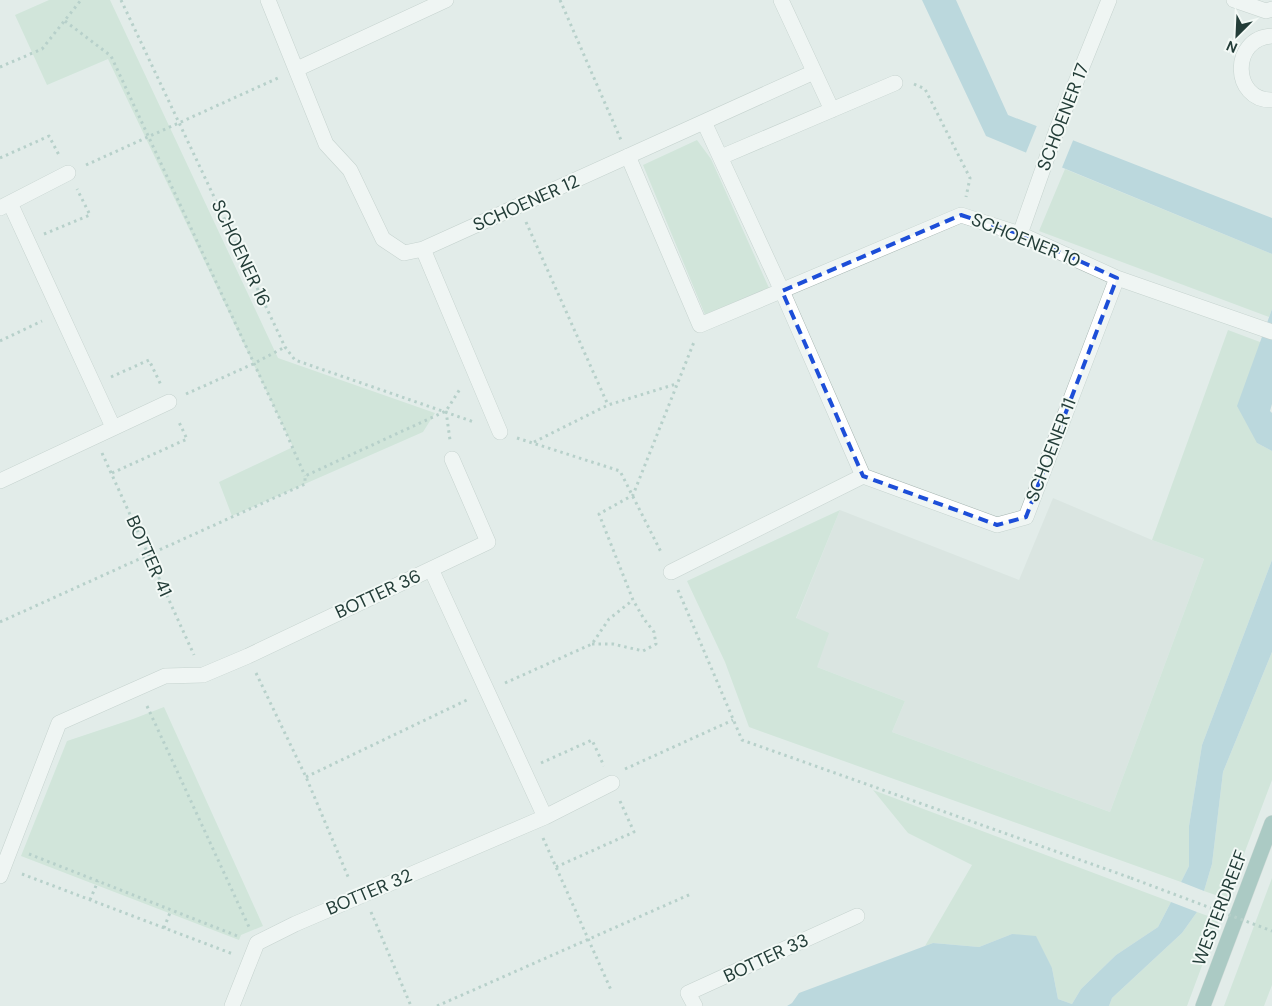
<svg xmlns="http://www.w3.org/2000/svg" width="1272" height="1006" viewBox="0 0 1272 1006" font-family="'DM Sans',sans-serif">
  <rect width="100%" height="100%" fill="#e2ece9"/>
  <path fill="#d1dcd8" d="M1053,498L1152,540L1204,559L1110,812L892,732L905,701L817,667L796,619L840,510L1019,580Z"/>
  <path fill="#bcdcc8" d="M49,0H110L278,358L435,413L423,432L232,516L219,482L293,447L108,59L47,85L15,15Z
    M697,140L711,159L769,288L706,317L643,165Z
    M1065,169L1272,254V309L1269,317L1039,231Z
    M1228,330L1260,342L1257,443L1272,451V560L1202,745L1189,826V866L1181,882L749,727L725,662L687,581L840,510L796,618L829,633L817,667L905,701L892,732L1110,812L1204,559L1152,540Z
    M1272,652V780L1227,899L1204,891L1212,864L1223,772Z
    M164,707L263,926L241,935L239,940L21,856L67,741L133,719Z
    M873,790L1171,902L1158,927L1116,955L1081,989L1072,1004L1058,999L1052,968L1012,934L979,947L933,943L925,946L972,865L908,833Z
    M1272,878V985L1264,1006H1224Z
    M1197,912L1219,920L1187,1006H1109L1112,998L1182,933Z"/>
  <path fill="#8dbecf" d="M922,0H956L1008,115L1272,218V254L986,136Z
    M1272,309V404L1270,411L1272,413V451L1257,443L1237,406Z
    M1272,560V652L1223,772L1212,864L1204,891L1181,882L1189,866V826L1202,745Z
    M1171,902L1197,912L1182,933L1112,998L1109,1006H787L792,1003L799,993L933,943L979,947L1012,934L1036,936L1052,968L1058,999L1072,1004L1081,989L1116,955L1158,927Z"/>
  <path fill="#e2ece9" d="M1038,123L1074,138L1061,170L1025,155Z"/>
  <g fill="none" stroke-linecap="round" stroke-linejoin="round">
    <g stroke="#a5b4b0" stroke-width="16">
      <path id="minor" d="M268,0L326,144L350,170L383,239L404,253L423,249L500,432
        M781,0L832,110
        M1234,0L1266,11L1272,9
        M1272,36C1230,38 1232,101 1272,100
        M297,69L446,0
        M704,122L782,291L863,476L997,525L1026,517L1117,278
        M628,156L700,325L961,215L1020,234L1117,278L1272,332
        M721,157L895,83
        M10,203L113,427
        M0,208L68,173
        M1020,234L1057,129L1109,0
        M423,249L814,72
        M0,481L169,402
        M431,569L545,817
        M671,572L863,476
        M0,876L59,723L165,676L203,675L248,656L488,542L452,459
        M232,1006L257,943L295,924L545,817L612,783
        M695,1006L688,993L857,916"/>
    </g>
    <g stroke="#c1c9c7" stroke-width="16">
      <path id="major" d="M1203,1006L1272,823"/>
    </g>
    <path stroke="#84aea5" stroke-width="3" stroke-dasharray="2.5 4" stroke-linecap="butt" d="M121,0L285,347L295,360L474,422
      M560,0L621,140
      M65,21L111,56L284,428L305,476
      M0,67L42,49L81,0
      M914,84L925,89L970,178L966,197
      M0,158L49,136L60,157
      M86,165L278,78
      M526,222L608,405
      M44,234L90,215L77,189
      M0,341L42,321
      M111,377L149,360L161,385
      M186,394L253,364L285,347
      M446,411L450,440
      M517,438L620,471L662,554
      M534,442L608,405L676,384
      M102,453L194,655
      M112,473L187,439L178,420
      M678,590L742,740L1131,878
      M0,622L305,484V476L446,411L460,389
      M592,644H613L643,651L656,644L654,632L644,619L633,600L599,514L633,495L694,342
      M256,673L306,777L349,879
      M505,683L592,644L609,619L633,600
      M147,706L249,927
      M541,763L592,740L604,766
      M625,769L733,720
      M306,777L469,699
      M543,838L611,990
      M29,854L240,937
      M556,867L634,832L620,801
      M22,874L233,954
      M90,900L98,881
      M371,912L411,1006
      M164,928L171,910
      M437,1006L691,894"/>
    <use href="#minor" stroke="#fff" stroke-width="15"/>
    <use href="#major" stroke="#69a097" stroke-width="15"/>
    <path stroke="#84aea5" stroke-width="3" stroke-dasharray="2.5 4" stroke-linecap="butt" d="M1131,878L1272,931"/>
  </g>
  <path d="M0 0H1272V1006H0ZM961,215L1020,234L1117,278L1026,517L997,525L863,476L782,291Z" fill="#e2ece9" fill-opacity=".55" fill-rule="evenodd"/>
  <path fill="none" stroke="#1d4ed8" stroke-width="4" stroke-dasharray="10 6" stroke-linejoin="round" d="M961,215L1020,234L1117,278L1026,517L997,525L863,476L782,291Z"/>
  <g text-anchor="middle" stroke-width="4" stroke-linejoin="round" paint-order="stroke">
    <g font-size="18" fill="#233d38" stroke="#f3f9f6">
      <text transform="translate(1063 117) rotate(-69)" y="6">SCHOENER 17</text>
      <text transform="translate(526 203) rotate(-24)" y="6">SCHOENER 12</text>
      <text transform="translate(1026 240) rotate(22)" y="6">SCHOENER 10</text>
      <text transform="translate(241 253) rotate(65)" y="6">SCHOENER 16</text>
      <text transform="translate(1051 450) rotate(-69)" y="6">SCHOENER 11</text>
      <text transform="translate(149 556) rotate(66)" y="6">BOTTER 41</text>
      <text transform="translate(378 594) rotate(-25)" y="6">BOTTER 36</text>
      <text transform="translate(369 892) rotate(-23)" y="6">BOTTER 32</text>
      <text transform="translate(1220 908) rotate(-69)" y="6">WESTERDREEF</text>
      <text transform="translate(766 958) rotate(-25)" y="6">BOTTER 33</text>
    </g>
  </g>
  <g transform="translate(1237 35) rotate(204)" stroke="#f3f9f6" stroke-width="4" paint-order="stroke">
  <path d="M0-4L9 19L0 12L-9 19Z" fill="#233d38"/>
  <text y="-8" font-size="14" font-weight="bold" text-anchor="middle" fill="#233d38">N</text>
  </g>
</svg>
